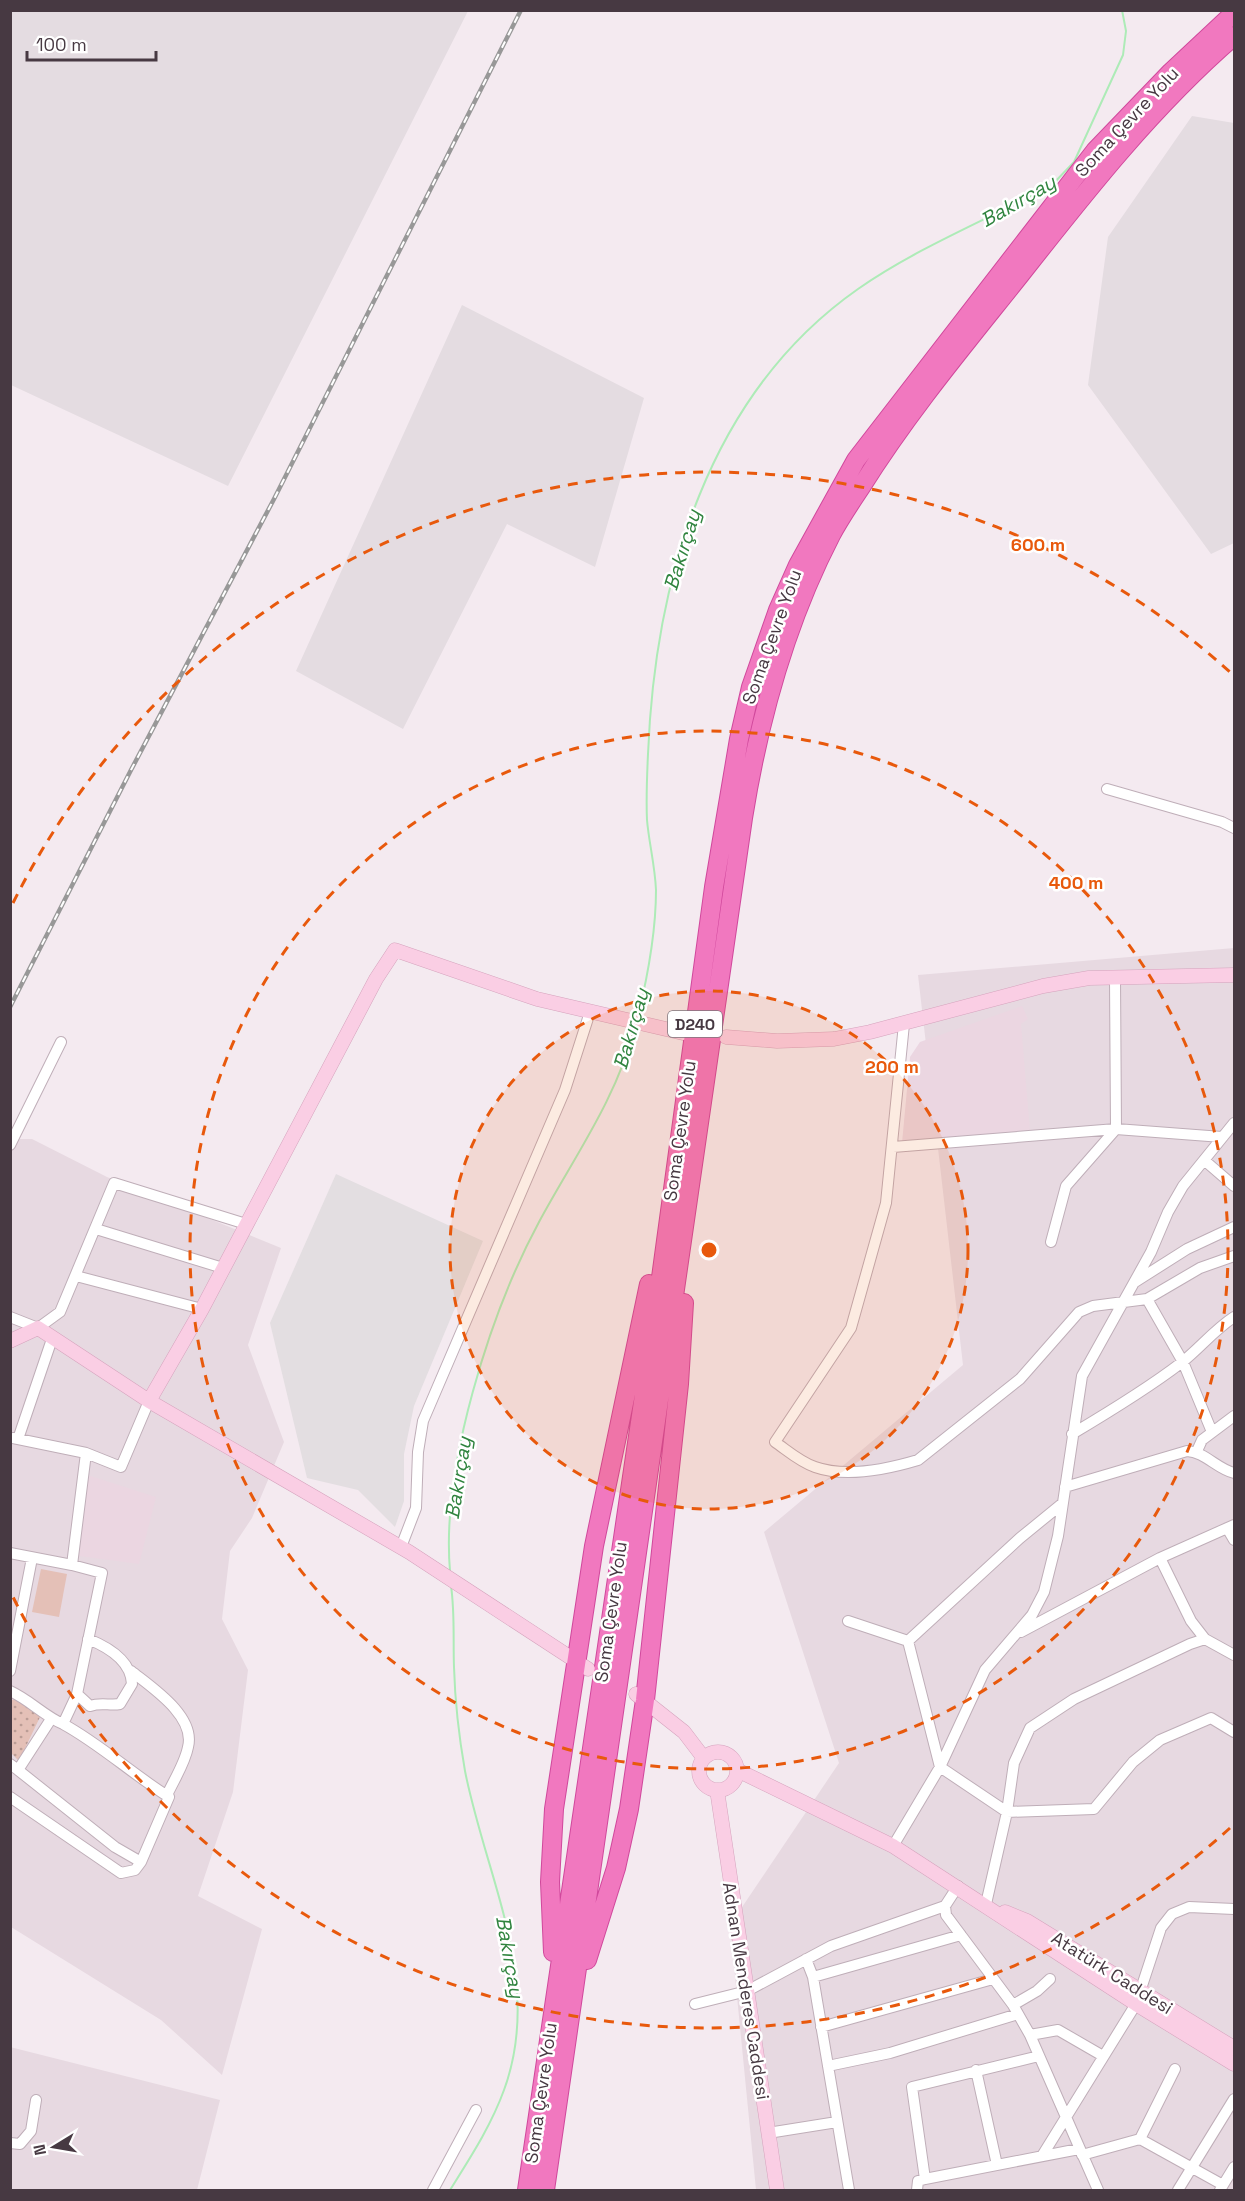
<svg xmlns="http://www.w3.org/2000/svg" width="1245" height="2201" viewBox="0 0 1245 2201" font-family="'Space Grotesk',sans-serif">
  <defs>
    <pattern id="park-dots" width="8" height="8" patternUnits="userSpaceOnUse" patternTransform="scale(1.5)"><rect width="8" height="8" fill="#e4c0b7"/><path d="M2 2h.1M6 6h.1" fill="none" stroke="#bb9d96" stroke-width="1.8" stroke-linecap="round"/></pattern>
  </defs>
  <rect width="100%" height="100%" fill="#f4eaf0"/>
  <path fill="#e7d9e1" d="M1234,948V2190H756L730,1925L839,1763L764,1532L963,1365L918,975Z
    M10,1139H32L107,1177L281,1248L248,1345L284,1442L252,1518L230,1551L222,1619L248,1670L233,1792L198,1896L262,1929L222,2075L161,2020L11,1927Z
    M10,2047L220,2100L197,2190H11Z"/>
  <path fill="#e4dce1" d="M11,10L468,11L228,486L11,385Z
    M1192,116L1234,123V543L1211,554L1088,385L1108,237Z
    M462,305L644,398L595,567L507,524L403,729L296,671Z"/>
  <path fill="#ebd6e1" d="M1022,1006L1028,1019L1021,1024L1030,1131L902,1143L910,1057L920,1042Z
    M84,1474L156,1497L139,1564L72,1555Z"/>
  <path fill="#e4c0b7" d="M41,1569L67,1574L59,1617L32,1612Z"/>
  <path fill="url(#park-dots)" d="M19,1698L40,1717L19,1761L11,1753V1707L12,1700Z"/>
  <path fill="#e3dee1" d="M336,1174L483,1241L414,1406L404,1454V1501L395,1527L358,1490L307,1478L270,1323Z"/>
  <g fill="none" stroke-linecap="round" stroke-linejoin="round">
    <path stroke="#adebb7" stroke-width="2" d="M638,1016C648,975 656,933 656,890C655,866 649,843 647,820C646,798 647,775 648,754C655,579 708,394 858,289C915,249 988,219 1051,186L1074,162L1123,55L1126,31L1122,10
      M450,1571C441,1468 490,1313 539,1222C574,1157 616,1100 635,1027
      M450,2190C470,2158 491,2126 504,2090C544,1981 486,1878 465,1771C459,1737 455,1702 454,1667C453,1640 455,1613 451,1586"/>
    <g stroke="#bfaeb8" stroke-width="12">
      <path id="street" d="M1107,789L1222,822L1234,828
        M904,1024L886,1203L851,1328L775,1442C788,1451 800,1462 815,1467C846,1478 888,1469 918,1460L1020,1379L1079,1312L1093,1306L1147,1299L1200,1268L1234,1256
        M10,1145L61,1042
        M893,1147L1116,1129L1222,1137
        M1204,1160L1234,1186
        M96,1229L223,1268
        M1051,1242L1066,1186L1116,1129L1115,978
        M76,1276L202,1309
        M1135,1282L1187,1249L1234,1227
        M1147,1299L1183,1362L1212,1432
        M10,1317L38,1328L60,1312L114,1183L246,1224
        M1072,1434C1109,1412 1147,1389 1181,1363C1200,1348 1214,1330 1234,1317
        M13,1438L18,1439L52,1339
        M18,1439L86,1453L121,1467L149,1401
        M1197,1451L1202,1440L1234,1416
        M1065,1487L1187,1451C1205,1452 1217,1469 1234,1473
        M1227,1528L1234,1540
        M401,1547L416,1508L418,1452L423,1421L565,1090L590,1012
        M10,1553L72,1565L86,1453
        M1160,1558L1191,1621L1205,1639
        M848,1621L908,1641L940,1767L1007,1812L1094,1809L1133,1762L1160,1740L1211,1718L1234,1732
        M1021,1632L1160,1558L1234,1525
        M908,1641L1020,1538L1063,1503
        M10,1671L32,1558
        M131,1671C151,1687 196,1716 188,1747C185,1763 174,1780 167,1795
        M10,1691C30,1700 44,1716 63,1724L77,1694L102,1573L72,1565
        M77,1694L90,1706C101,1702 110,1706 120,1704L132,1684C131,1660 108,1647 88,1639
        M10,1764L18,1770L51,1719
        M18,1770L115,1847L141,1862L169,1797C132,1774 100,1744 63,1724
        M10,1797L121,1873L135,1870L141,1862
        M893,1846L940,1767L985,1670L1032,1615L1044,1592L1058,1536L1082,1376L1151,1252L1168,1212L1183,1186L1234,1123
        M958,1886L945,1906L946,1915L1013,2005L1030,2035L1098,2190
        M986,1904L1007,1812L1014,1763L1030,1728L1074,1699L1190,1644L1205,1639L1234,1655
        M806,1959L813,1977L849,2190
        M813,1977L961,1935
        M695,2004L747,1991L831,1946L945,1906
        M1013,2005L1037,1991L1050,1979
        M821,2027L993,1979
        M1030,2035L1058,2030L1103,2056
        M828,2066L890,2053L1018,2014
        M976,2070L997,2165
        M768,2133L837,2122
        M1140,2139L1175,2069
        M10,2143L20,2144L31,2131L36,2100
        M1082,2155L1140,2139L1223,2185
        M1042,2156L1136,2004L1161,1928L1172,1914L1189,1907L1234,1909
        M925,2179L912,2087L1039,2056
        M433,2190L476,2110
        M917,2190L918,2181L925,2179L1079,2149
        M1178,2190L1234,2099
        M1220,2190L1234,2167"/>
    </g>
    <g stroke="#d5a3bd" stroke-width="15">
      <path id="secondary" d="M726,1037L777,1041L834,1039L870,1032L1043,986L1089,978L1234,975
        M10,1341L38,1328L149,1401L409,1552L588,1669
        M149,1401L202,1309L376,979L395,950L537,999L683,1033
        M636,1694L684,1732L703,1757
        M699 1771a19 19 0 1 1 38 0a19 19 0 1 1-38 0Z
        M737,1770L893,1846L1136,2004L1234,2064
        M717,1790L777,2190
        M1005,1912L1027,1921L1234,2048"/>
    </g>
    <g stroke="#d0489c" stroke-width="20">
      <path id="highway" d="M553,1952L550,1882L554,1809L594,1546L649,1284
        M587,1960L616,1868L629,1809L645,1700L679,1384L684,1303
        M527,2190L657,1307L714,887L739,739L751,687L778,610L798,565L856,460L1095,151L1171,72L1234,13
        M545,2190L743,818C759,718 785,624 831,535C840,518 851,502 861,487C908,412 965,344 1020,275C1086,191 1153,106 1234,36"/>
    </g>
    <use href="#street" stroke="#fff" stroke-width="10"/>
    <use href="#secondary" stroke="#facee4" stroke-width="14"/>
    <use href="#highway" stroke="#f178bf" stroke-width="18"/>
    <g stroke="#989898" stroke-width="4.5">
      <path id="rail" d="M10,1007L131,770L274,499L521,10"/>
    </g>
    <use href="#rail" stroke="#fff" stroke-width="2" stroke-dasharray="7" stroke-linecap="butt"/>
  </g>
  <circle cx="709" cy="1250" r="259" fill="#e8590c" fill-opacity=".12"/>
  <g fill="none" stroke="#e8590c" stroke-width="3" stroke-dasharray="10 8">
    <circle cx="709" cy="1250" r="259"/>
    <circle cx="709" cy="1250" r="519"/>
    <path d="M1230 1828A778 778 0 0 1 13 1597M13 903A778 778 0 0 1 1230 672"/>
  </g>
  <g text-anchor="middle" stroke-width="5" stroke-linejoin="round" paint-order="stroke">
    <rect fill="#fff" stroke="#7e747b" stroke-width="1.5" x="668" y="1011" width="54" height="26" rx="4.5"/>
    <g font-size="16" font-weight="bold" fill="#473942">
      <text x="695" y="1030">D240</text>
    </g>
    <g font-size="18" fill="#473942" stroke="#fff">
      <text transform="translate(1127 122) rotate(-47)" y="6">Soma Çevre Yolu</text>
      <text transform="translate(772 637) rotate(-70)" y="6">Soma Çevre Yolu</text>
      <text transform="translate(680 1131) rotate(-82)" y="6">Soma Çevre Yolu</text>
      <text transform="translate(611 1612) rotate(-82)" y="6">Soma Çevre Yolu</text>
      <text transform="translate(1112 1973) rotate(32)" y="6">Atatürk Caddesi</text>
      <text transform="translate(746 1991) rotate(81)" y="6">Adnan Menderes Caddesi</text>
      <text transform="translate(541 2093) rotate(-82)" y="6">Soma Çevre Yolu</text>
    </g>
    <g font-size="20" font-style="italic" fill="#30843f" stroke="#fff">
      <text transform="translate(1018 201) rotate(-30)" y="7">Bakırçay</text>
      <text transform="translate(682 550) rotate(-73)" y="7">Bakırçay</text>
      <text transform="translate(631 1029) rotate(-74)" y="7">Bakırçay</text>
      <text transform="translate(458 1478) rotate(-81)" y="7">Bakırçay</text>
      <text transform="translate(510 1957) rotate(80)" y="7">Bakırçay</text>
    </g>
  </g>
  <circle cx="709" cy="1250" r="9" fill="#e8590c" stroke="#fff" stroke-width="3"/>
  <g font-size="18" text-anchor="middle" font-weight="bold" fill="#e8590c" stroke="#fff" stroke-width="5" stroke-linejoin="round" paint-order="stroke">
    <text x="1038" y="551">600 m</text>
    <text x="1076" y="889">400 m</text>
    <text x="892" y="1073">200 m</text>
  </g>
  <rect width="1245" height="2201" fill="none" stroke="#473942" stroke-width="24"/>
  <g transform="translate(54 2147) rotate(259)" stroke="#ffffff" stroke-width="4.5" paint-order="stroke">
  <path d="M0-4.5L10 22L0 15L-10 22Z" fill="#473942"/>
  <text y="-9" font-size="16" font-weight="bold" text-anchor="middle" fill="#473942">N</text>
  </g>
  <path d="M27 51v9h129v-9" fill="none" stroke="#473942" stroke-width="3"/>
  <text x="36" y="51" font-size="18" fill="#473942" stroke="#ffffff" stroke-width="4.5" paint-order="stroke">100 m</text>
</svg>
